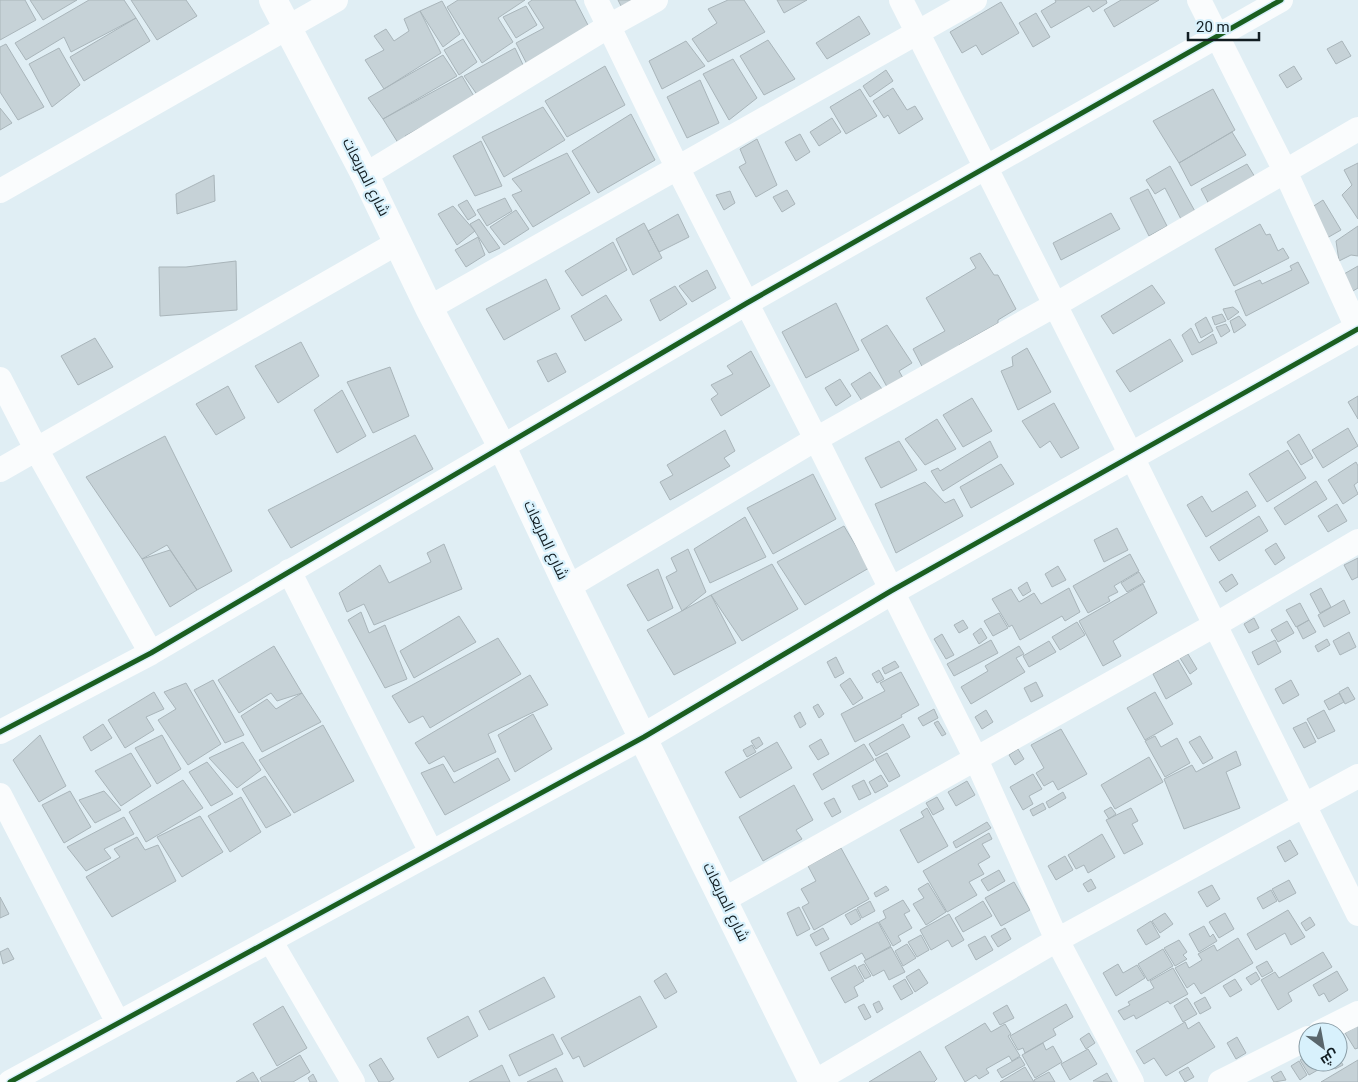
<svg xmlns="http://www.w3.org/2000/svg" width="1358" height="1082" viewBox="0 0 1358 1082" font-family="Roboto,Cairo,sans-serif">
  <rect width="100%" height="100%" fill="#e0eef4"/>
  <path fill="#c6d2d7" stroke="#a9b5ba" d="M0,0H25L36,20L0,40Z
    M30,0H77L43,20Z
    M89,0H124L136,18L71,52L64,37L26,60L15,43Z
    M131,0H186L197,16L157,40Z
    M458,0H525L498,18L513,42L482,63L447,7Z
    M532,0H575L590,29L529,68L516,43L544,28L528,3Z
    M618,0H634L621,6Z
    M728,0H744L765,32L708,62L692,39L717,23L708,9Z
    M777,0H807L784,13Z
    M1055,0H1106L1107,3L1093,12L1089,6L1051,28L1041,11L1056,2Z
    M1121,0H1159L1114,27L1104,10Z
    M442,1L460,34L443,47L420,11Z
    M1001,2L1019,33L982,55L976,45L962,53L950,32Z
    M526,6L537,25L516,38L503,17Z
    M420,11L441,53L384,89L365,60L384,50L374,36L386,29L394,41L409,31L404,19Z
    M1036,13L1050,37L1033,47L1019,23Z
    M859,16L870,34L827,59L816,43Z
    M136,18L150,41L84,81L70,57Z
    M463,39L477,62L459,75L444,50Z
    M768,40L795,79L764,95L740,56Z
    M686,41L705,66L662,89L649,61Z
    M1342,41L1351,56L1336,64L1327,49Z
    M6,44L44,107L18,120L0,92V47Z
    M59,48L80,85L52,107L29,64Z
    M515,48L525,69L478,96L464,76Z
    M443,55L457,76L383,119L368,98Z
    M733,59L757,98L729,120L703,74Z
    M605,66L625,105L567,137L545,101Z
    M1294,66L1302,79L1287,88L1279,75Z
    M886,70L893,81L870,97L863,86Z
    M462,76L475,98L405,136L408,140L400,146L383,119Z
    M700,80L719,123L687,138L667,97Z
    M893,88L907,110L915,106L923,119L899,134L888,115L884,118L873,101Z
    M860,89L877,116L846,134L830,107Z
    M1213,89L1235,130L1179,163L1153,121Z
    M543,107L565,140L504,177L482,137Z
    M0,108L12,123L0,130Z
    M631,114L655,160L598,193L572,151Z
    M832,118L841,132L819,146L810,132Z
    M1232,132L1246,155L1191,186L1179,163Z
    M800,134L810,152L796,161L785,142Z
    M757,139L777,185L756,197L739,167L746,163L740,149Z
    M481,141L502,186L475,196L453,156Z
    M567,153L590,193L533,227L512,195L522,191L512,179Z
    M1358,163V219L1342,195L1352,185L1344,170Z
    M1247,164L1258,182L1211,208L1201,189Z
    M1170,166L1197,215L1183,223L1165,188L1155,194L1146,180Z
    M214,175L215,201L177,214L176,194Z
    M1148,189L1167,226L1149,236L1130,198Z
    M787,190L795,204L782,212L773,197Z
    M730,191L735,203L724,210L716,195Z
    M505,198L512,211L487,226L477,210Z
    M467,200L476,215L468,220L458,205Z
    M1323,200L1341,230L1327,238L1309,209Z
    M453,206L475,231L457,245L438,214Z
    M516,210L529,229L504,245L490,227Z
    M1111,213L1120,229L1061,260L1053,243Z
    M678,214L689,237L659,252L648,231Z
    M479,219L500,248L489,253L470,224Z
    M644,223L662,258L633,275L616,239Z
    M1260,224L1266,235L1270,234L1278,251L1283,248L1289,258L1234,286L1215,249Z
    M1358,226V256L1351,255L1339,261L1336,241Z
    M478,237L485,255L466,267L455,250Z
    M613,242L627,270L582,296L565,271Z
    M980,253L994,275H998L1016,309L998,320V323L959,345L963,350L925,372L913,349L945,331L926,298L976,268L970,258Z
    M236,261L237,310L160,316L159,267H186Z
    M1298,262L1309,283L1246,316L1235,291L1260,280L1262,284L1292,270L1290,266Z
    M1358,266V288L1353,291L1344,274Z
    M707,270L716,288L692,302L679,286Z
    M546,279L560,309L504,340L486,309Z
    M1152,285L1165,303L1113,334L1101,316Z
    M675,286L687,304L660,321L650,300Z
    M606,295L622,320L585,341L571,316Z
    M836,303L859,350L806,378L782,332Z
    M1233,307L1239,312L1228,320L1223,309Z
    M1222,314L1226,321L1215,325L1212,317Z
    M1239,316L1246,325L1234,333L1230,321Z
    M1206,317L1213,331L1201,338L1195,324Z
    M1226,324L1230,331L1221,337L1216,327Z
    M887,325L912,363L899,371L907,385L891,394L861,340Z
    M1191,328L1199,343L1213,334L1217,343L1192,355L1182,335Z
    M95,338L113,367L78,385L61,356Z
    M1170,339L1183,361L1130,392L1116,371Z
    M301,342L319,376L278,403L255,366Z
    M1027,348L1051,392L1018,410L1001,371L1013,366L1012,357Z
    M751,351L770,386L721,416L711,399L718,394L711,385L733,374L727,366Z
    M556,353L566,372L548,382L537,361Z
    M390,367L409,416L373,433L347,382Z
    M870,372L884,392L864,404L851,384Z
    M840,379L851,396L836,406L825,388Z
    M228,386L245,418L216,435L196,404Z
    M342,390L366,436L337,453L314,410Z
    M1358,396V419L1348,402Z
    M972,398L992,431L963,447L943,415Z
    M1054,403L1079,448L1061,458L1050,441L1040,448L1022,421Z
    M937,419L956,449L925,465L905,439Z
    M1348,428L1358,446L1323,468L1312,450Z
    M725,430L735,451L724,458L730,466L670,500L660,482L673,475L667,465Z
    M1299,434L1313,458L1301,465L1287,442Z
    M415,435L433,469L291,548L268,510Z
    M165,436L232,571L197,590L167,545L142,559L86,477Z
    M899,441L917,470L881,488L865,458Z
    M990,441L998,457L943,491L931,471L938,468L940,471Z
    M1288,450L1306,478L1267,502L1249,474Z
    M1356,462L1358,466V482L1354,485L1358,494L1343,504L1328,480Z
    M1001,464L1014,484L971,508L960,487Z
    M813,474L836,519L773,554L747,508Z
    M1316,481L1327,499L1285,525L1274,508Z
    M925,482L945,503L954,499L963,516L896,553L875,504Z
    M1247,491L1256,506L1206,537L1187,505L1202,496L1212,512Z
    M1337,504L1347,521L1328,532L1318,516Z
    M1259,516L1268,531L1219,561L1210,547Z
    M745,517L766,557L710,583L694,549Z
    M844,526L869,568L805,605L777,562Z
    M1117,528L1128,550L1104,562L1094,540Z
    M1276,543L1285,558L1275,565L1265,550Z
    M444,544L462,589L374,625L364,604L347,612L339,593L380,565L389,583L431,562L427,553Z
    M688,549L706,592L682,611L666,577L677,571L671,558Z
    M170,550L197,590L170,607L142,559Z
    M1130,554L1139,571L1114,586L1118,592L1108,597L1110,601L1088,613L1073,586Z
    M1358,558V577L1352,580L1344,565Z
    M772,564L798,609L742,641L711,595Z
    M1058,566L1066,580L1052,587L1045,574Z
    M658,569L673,608L648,621L627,585Z
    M1139,572L1145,582L1127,592L1121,583Z
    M1232,574L1238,584L1226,592L1219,582Z
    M1027,582L1031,591L1023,596L1018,588Z
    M1143,584L1157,613L1113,641L1121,656L1103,666L1079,621Z
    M1069,588L1080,612L1065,621L1062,616L1020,640L1012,625L1009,627L992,599L1011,589L1019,602L1034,593L1041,604Z
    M1321,588L1331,607L1320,613L1310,594Z
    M711,595L736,643L674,675L647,630Z
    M1344,600L1350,613L1324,627L1318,615Z
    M1300,603L1309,620L1296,627L1286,610Z
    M361,612L369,633L385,625L407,679L385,688L348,620Z
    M999,613L1008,628L993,636L984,621Z
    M459,616L476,642L414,678L400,651Z
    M1254,618L1259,628L1249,633L1244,624Z
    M963,620L968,628L959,633L954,625Z
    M1309,620L1316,632L1303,639L1297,627Z
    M1287,621L1294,633L1278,642L1271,630Z
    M1077,622L1085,635L1060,650L1052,637Z
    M981,628L987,638L979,644L973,634Z
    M1349,632L1356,647L1340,655L1333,641Z
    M942,634L954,655L946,659L934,639Z
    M498,638L521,674L430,728L423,716L409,723L392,696Z
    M1327,639L1330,645L1318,652L1315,646Z
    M991,640L998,653L954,676L947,664Z
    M1275,640L1281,652L1258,665L1252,652Z
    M1049,641L1056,652L1029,667L1023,656Z
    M274,646L302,693L277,701L271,693L239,713L218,680Z
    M1019,646L1024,654L1016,658L1025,672L971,704L961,687L988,671L985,666Z
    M1188,654L1197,669L1190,674L1180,658Z
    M836,657L844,673L835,678L827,662Z
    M1178,660L1192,684L1166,699L1153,674Z
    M895,661L899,667L885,674L882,668Z
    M879,670L884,679L877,683L872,674Z
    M901,672L919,705L901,715L902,717L855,742L841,714L885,691L880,683Z
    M530,675L548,705L488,734L496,752L454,772L444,756L429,764L415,743Z
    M850,678L863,698L853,705L840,685Z
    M213,680L244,735L225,743L194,690Z
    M1291,680L1299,695L1283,704L1275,689Z
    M1036,682L1043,696L1031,702L1024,688Z
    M186,683L221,744L188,765L158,720L176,709L164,692Z
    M1348,687L1355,699L1345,704L1339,692Z
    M154,692L164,709L146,717L154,730L125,748L108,720Z
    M1155,692L1173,724L1145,740L1127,708Z
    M302,693L321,722L262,752L241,716L267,699L276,709Z
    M1339,693L1344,702L1329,710L1324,701Z
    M818,704L824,714L819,718L813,707Z
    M934,709L938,718L923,726L918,718Z
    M986,710L993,722L982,729L975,717Z
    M1324,710L1335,731L1318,739L1307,719Z
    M800,712L806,724L800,728L794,716Z
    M533,714L552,749L515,772L498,735Z
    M938,721L946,734L942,736L934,723Z
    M1306,722L1316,742L1304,748L1293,728Z
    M103,724L112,738L91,751L83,737Z
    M903,724L910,737L876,756L869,744Z
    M323,725L354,781L294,813L259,760Z
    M1061,729L1087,774L1058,790L1053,781L1044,786L1036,773L1044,768L1031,745Z
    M40,735L66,786L39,802L13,760Z
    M162,735L181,769L157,784L135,748Z
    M1155,736L1161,747L1177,738L1190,763L1165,777L1145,741Z
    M1200,736L1213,758L1203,764L1189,742Z
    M759,737L763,744L756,749L751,741Z
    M821,739L829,754L818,760L809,746Z
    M243,742L261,770L237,788L209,758Z
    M777,742L792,768L740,798L725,772Z
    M864,744L874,760L822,790L813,774Z
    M752,745L756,752L747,757L743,750Z
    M1018,749L1024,759L1015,765L1009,755Z
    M1236,751L1241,765L1226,772L1240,808L1184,829L1164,779L1192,765L1196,772Z
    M131,753L151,786L121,806L95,771Z
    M887,753L900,776L889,782L875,759Z
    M1149,757L1163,782L1115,809L1101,785Z
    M498,758L510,780L445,815L421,773L443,764L454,783Z
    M207,762L233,794L211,806L189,772Z
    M1033,774L1042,789L1029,796L1033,804L1023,810L1010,787Z
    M881,775L888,786L875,793L869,782Z
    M265,776L291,815L266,828L242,789Z
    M183,780L203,808L146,842L129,812Z
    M864,780L871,794L859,800L852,786Z
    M967,781L975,795L956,806L948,792Z
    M794,785L813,820L796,830L802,839L763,861L739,817Z
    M70,791L91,827L64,843L42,805Z
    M104,791L121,810L95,823L79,800Z
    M1063,792L1066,798L1049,808L1046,802Z
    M241,797L261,832L230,852L208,816Z
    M937,797L944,809L933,815L926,803Z
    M834,798L841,812L832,817L824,803Z
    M1043,803L1046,809L1033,816L1030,810Z
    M1111,807L1116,814L1109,819L1104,811Z
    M927,808L948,846L918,863L900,830L924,817L921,812Z
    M1131,808L1138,821L1132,824L1143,844L1124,854L1106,820Z
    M200,816L223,852L182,877L157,837Z
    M124,817L134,834L104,849L111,858L86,871L67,847Z
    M987,822L991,828L956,848L953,842Z
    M989,833L992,839L982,844L990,857L978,864L984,874L969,882L977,895L947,912L923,871Z
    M1102,834L1115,857L1088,873L1084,865L1076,869L1068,855Z
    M137,837L145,850L158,845L176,881L112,917L86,877L120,857L114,849Z
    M1290,840L1298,854L1285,862L1277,847Z
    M841,848L869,899L814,930L802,907L809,903L801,889L816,881L808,866Z
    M1065,856L1073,870L1056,880L1048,866Z
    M999,870L1005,881L988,891L981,880Z
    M1091,879L1096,888L1088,892L1083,884Z
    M1289,880L1296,893L1279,902L1272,889Z
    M1014,882L1030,910L1001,926L985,898Z
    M928,883L946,912L926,925L913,904L924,898L918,889Z
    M1212,885L1220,899L1207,907L1198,892Z
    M886,886L889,890L876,897L874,893Z
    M1271,890L1277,901L1263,909L1257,898Z
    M0,897L9,914L0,918Z
    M903,900L910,911L904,914L912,928L898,936L901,941L893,946L879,922L886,918L883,911Z
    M870,901L875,911L862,918L857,908Z
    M983,901L992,916L963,932L955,918Z
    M799,907L810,929L797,936L787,913Z
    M856,909L861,919L851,925L845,915Z
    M1288,910L1305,937L1291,945L1285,933L1256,950L1247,934Z
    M1165,913L1173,924L1160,933L1152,921Z
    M1225,913L1234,929L1219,938L1209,922Z
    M949,914L964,940L952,947L948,940L931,950L920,930Z
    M1310,917L1315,925L1306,931L1301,923Z
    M1151,921L1160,937L1146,945L1137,930Z
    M878,922L891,946L866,960L862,953L829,971L820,953Z
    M1204,926L1210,937L1213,934L1217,941L1199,952L1189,934Z
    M823,928L829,939L816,946L810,935Z
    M1005,928L1011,939L998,947L991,936Z
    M921,935L929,950L917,957L908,942Z
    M985,936L993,950L976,960L968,945Z
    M1238,938L1253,963L1201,994L1194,983L1187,988L1175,968L1186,962L1189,968L1202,960L1198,954L1214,945L1217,951Z
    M1179,940L1187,952L1183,955L1187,959L1175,966L1164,948Z
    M907,944L916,958L903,966L895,951Z
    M891,947L905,972L889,980L884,970L873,976L864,961Z
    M8,948L14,959L3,964L0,952Z
    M1163,949L1173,966L1148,981L1138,964Z
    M1323,952L1332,967L1288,993L1292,1001L1278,1010L1261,980L1275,972L1279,978Z
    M1267,961L1273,971L1262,977L1256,967Z
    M864,964L871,976L865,979L858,967Z
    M1118,964L1123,973L1137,965L1145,978L1116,996L1103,973Z
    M855,965L864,981L854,987L858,996L845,1003L831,978Z
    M1173,968L1188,994L1170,1004L1168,1001L1136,1019L1134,1015L1124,1020L1118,1011L1130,1005L1128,1002L1154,988L1150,981Z
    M919,969L928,983L915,992L906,977Z
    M1337,971L1348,990L1329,1002L1324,993L1319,996L1313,985Z
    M1256,972L1260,979L1251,985L1246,978Z
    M666,973L677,992L665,999L654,981Z
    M544,977L555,997L489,1030L479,1011Z
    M905,979L913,993L901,1000L893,986Z
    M1235,979L1242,990L1230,997L1223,986Z
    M640,996L657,1027L584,1067L579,1056L573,1059L561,1038Z
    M1205,997L1211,1008L1200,1014L1194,1003Z
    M1187,998L1197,1014L1183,1022L1174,1006Z
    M879,1001L883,1009L877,1013L873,1004Z
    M864,1004L871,1017L865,1020L858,1007Z
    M1066,1004L1073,1017L1053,1029L1056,1035L1025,1053L1023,1048L1018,1050L1010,1036Z
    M1007,1005L1014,1018L1000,1025L993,1013Z
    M283,1006L307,1048L277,1066L253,1024Z
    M468,1016L478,1036L438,1058L427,1038Z
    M1185,1022L1188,1029L1199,1022L1215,1047L1166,1076L1154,1058L1144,1064L1136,1051Z
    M985,1023L991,1032L1005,1024L1011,1034L1008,1036L1020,1056L1012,1061L1009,1056L986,1069L989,1073L979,1079L976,1075L965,1082L945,1047Z
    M1358,1026V1048L1355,1049L1345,1033Z
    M1089,1033L1095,1043L1086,1049L1080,1039Z
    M553,1034L563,1054L519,1076L509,1055Z
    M1237,1037L1246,1053L1236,1059L1227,1043Z
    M1043,1043L1046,1050L1053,1046L1062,1062L1035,1078L1022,1055Z
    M1088,1049L1097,1064L1070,1080L1061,1064Z
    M920,1051L937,1079L934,1082H869Z
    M300,1055L310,1072L293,1082H262L260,1078Z
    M1308,1055V1062H1320L1323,1067L1309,1075L1300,1060Z
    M1338,1056L1343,1065L1335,1069L1331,1062H1338Z
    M1020,1057L1025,1065L1002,1078L997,1070Z
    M381,1058L394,1079L389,1082H379L369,1065Z
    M1358,1060V1082H1321Z
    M1299,1061L1307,1075L1300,1080L1291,1066Z
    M502,1065L510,1082H469Z
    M1025,1067L1034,1082H1000Z
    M1188,1067L1194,1077L1185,1082L1179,1072Z
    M556,1068L563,1082H527Z
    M1281,1071L1286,1080L1274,1082L1271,1077Z
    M253,1072L259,1082H236Z
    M1049,1072L1055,1082H1035L1034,1080Z
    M1107,1073L1112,1082L1093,1081Z
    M313,1074L317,1082H310L308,1078Z"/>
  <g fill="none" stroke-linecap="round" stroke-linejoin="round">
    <path stroke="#fafcfd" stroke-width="24" d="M596,0L677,167L816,439L975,757L1057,940L1132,1082
      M901,0L1132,457L1358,914
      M1199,0L1285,171L1358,330
      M365,175L609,26L656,0
      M0,191L336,0
      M429,308L975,0
      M0,379L36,449L151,653
      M0,470L399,242
      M289,571L431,852
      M568,587L816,439L1055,305L1358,129
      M0,732L151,653L747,303L1281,0
      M0,795L118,1023
      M725,899L1215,625L1358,541
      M270,940L353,1082
      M1320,1032L1358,1013
      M10,1082L644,737
      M814,1082L1057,940L1358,776
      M1220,1082L1308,1038"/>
    <path stroke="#fafcfd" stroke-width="28" d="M273,0L365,175L429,308L502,447L568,587L813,1082
      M644,737L891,591L1358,329"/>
    <g stroke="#d8f1fc" stroke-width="8">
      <path id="cycleway" d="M0,732L151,653L747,303L1281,0
        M10,1082L644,737L891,591L1358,329"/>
    </g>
    <use href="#cycleway" stroke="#1b5e20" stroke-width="5"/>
  </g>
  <g text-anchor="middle" stroke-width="4.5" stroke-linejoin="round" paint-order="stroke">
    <g font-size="15" fill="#121d22" stroke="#d8f1fc">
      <text transform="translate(366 177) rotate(63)" y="5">شارع المربعات</text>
      <text transform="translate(546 540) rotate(65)" y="5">شارع المربعات</text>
      <text transform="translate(726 902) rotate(64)" y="5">شارع المربعات</text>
    </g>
  </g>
  <g transform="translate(1323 1047) rotate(148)"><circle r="24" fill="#d8f1fc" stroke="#899ca5"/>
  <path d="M0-4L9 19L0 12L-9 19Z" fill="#5a666c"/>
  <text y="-8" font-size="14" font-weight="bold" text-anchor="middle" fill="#121d22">ش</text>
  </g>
  <path d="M1188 32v8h71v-8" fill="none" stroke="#121d22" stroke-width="2.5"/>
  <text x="1196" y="32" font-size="15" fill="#121d22" stroke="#d8f1fc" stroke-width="4" paint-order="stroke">20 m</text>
</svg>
